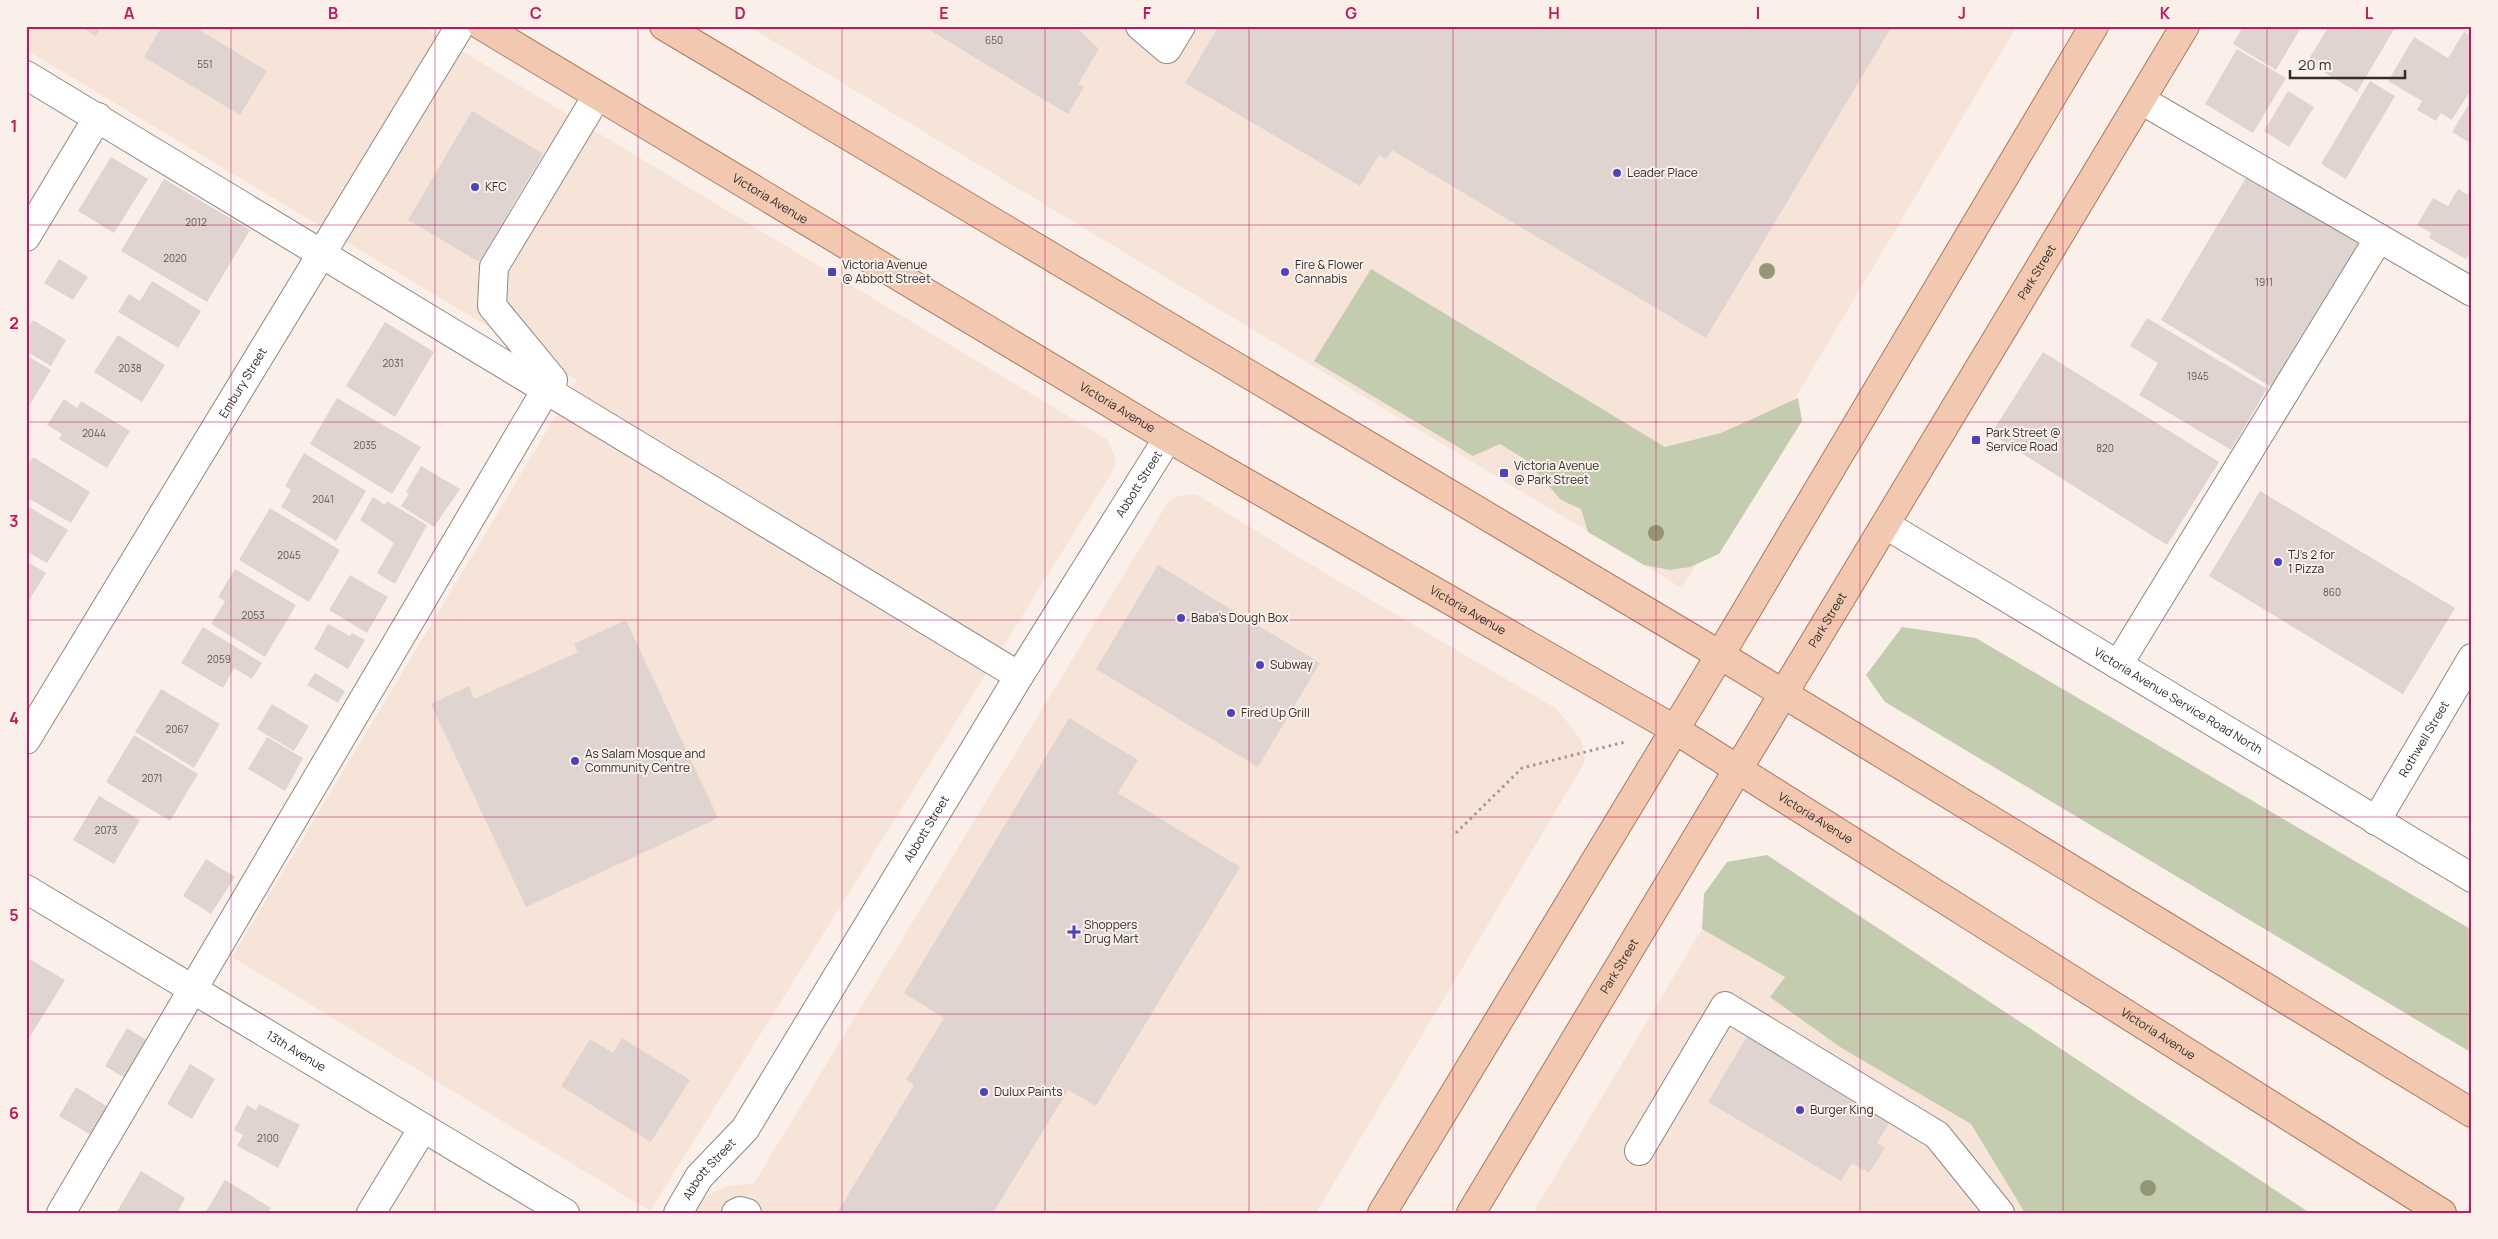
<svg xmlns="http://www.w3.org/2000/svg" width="2498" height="1239" viewBox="0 0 2498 1239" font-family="Manrope,sans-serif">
  <rect width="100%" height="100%" fill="#fbf0e9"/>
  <path fill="#f6e4d9" d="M26,26H421L1108,440L1116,460L1114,469L650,1211L232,957L577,380L26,50Z
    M748,26H2017L1682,588Z
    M1196,494L1315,567L1557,709L1582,741L1585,762L1316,1213H693L702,1198L727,1186L754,1183L1168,502L1177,496Z
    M1702,929L1785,977L1770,997L1840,1047L1971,1124L2025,1213H1533Z"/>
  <path fill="#c3ccae" d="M1371,269L1665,447L1721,433L1798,398L1802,421L1719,554L1690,567L1670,570L1644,565L1588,532L1581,509L1561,500L1526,460L1500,444L1473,456L1314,361Z
    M1902,627L1976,638L2472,930V1053L1885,702L1866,675Z
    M1767,855L2310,1213H2025L1971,1124L1840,1047L1770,997L1785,977L1702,929L1704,894L1727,862Z"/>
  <path fill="#e0d4d1" d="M80,26H102L96,36Z
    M162,26H193L267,71L240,115L144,57Z
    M923,26H1075L1099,49L1078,84L1084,87L1068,114Z
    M1219,26H1892L1706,338L1392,150L1386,159L1379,155L1360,186L1185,83Z
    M2243,26H2302L2276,70L2233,44Z
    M2329,26H2396L2357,92L2307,62Z
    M2464,32L2472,37V88L2452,120L2441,113L2436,121L2417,110L2422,101L2388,81L2414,37L2448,58Z
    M2237,49L2286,78L2253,133L2205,104Z
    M2370,81L2395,96L2346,179L2321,164Z
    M2288,91L2314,107L2289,147L2264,131Z
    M2472,99V144L2452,132Z
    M472,111L543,154L479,262L408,220Z
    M111,157L148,179L114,233L78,211Z
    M2250,171L2366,244L2278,391L2161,320Z
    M164,179L250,230L207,302L121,251Z
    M2458,189L2472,197V250L2466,259L2429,238L2431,233L2417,225L2433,198L2448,206Z
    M59,259L88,277L73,300L44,283Z
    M152,281L201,311L178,348L118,312L129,294L140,301Z
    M2147,318L2267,389L2231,450L2139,395L2158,363L2130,346Z
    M33,320L66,340L51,366L26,351V331Z
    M385,322L434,352L395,417L346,386Z
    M118,335L165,365L142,402L94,372Z
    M2043,352L2219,462L2167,545L1991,434Z
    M26,355L51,370L26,411Z
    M337,398L421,447L392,494L310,444Z
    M64,399L77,408L81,401L130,431L107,468L59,439L62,434L47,425Z
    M304,453L366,491L336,541L281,507L291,490L285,486Z
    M33,457L90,492L71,523L26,497V468Z
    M421,466L460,489L434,527L401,506L409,494L406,492Z
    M2260,491L2455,608L2403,694L2209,576Z
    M373,497L385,505L387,501L427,525L395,584L377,573L394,543L360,520Z
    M26,505L68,530L47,563L26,551Z
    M270,508L340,550L309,602L239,560Z
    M26,561L46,573L26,605Z
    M1158,565L1320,663L1258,767L1096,669Z
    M235,569L296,605L265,657L211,624L225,601L218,597Z
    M350,575L388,597L367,633L329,610Z
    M626,620L718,818L526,907L431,704L469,686L474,699L578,652L574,644Z
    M328,624L350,636L352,633L365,640L348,669L314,649Z
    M203,627L262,663L252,679L234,668L223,688L181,663Z
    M315,673L345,691L338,703L307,685Z
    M161,689L220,724L194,768L135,732Z
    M272,704L309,726L294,751L257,729Z
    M1069,718L1138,760L1118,793L1240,867L1096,1106L1068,1090L993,1213H837L914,1085L906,1080L944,1018L904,993Z
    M134,735L198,774L170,821L106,782Z
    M267,737L303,758L285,791L248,769Z
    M99,796L140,820L114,864L73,840Z
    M206,859L235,877L211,914L183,896Z
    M26,957L65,980L26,1043Z
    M127,1028L156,1046L133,1083L105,1066Z
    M1749,1033L1892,1118L1877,1143L1885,1148L1869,1173L1852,1163L1841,1181L1708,1102Z
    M622,1038L690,1080L651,1142L561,1086L590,1039L613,1053Z
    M190,1064L215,1079L192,1119L167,1104Z
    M76,1087L113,1110L96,1138L59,1116Z
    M259,1104L300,1125L278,1168L237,1146L243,1135L234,1130L247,1105L256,1110Z
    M141,1171L185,1198L177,1213H116Z
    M225,1180L271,1208L268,1213H205Z"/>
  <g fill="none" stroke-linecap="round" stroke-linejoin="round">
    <g stroke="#928882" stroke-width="30">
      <g id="minor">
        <path d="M1140,26L1167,49L1181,26"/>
        <path d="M26,75L1019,676"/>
        <path d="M2141,100L2472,292"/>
        <path d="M26,237L98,117"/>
        <path d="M553,380L492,306L494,267L597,96"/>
        <path id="s1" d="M1886,525L2472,878"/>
        <path d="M2118,665L2379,238"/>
        <path id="s2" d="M26,740L460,26"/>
        <path id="s3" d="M2376,821L2472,658"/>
        <path id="s4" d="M26,889L565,1213"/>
        <path d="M1639,1151L1725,1006L1937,1135L2000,1213"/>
        <path d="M61,1213L547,388"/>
        <path d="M371,1213L423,1128"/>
        <path id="s5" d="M678,1213L699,1177L745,1129L1019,676L1168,438"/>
        <path d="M736,1213L740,1211L747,1213"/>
      </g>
    </g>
    <g stroke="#a97b5f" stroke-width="30">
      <g id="major">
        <path id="s6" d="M482,26L1168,438L1674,729L2442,1213"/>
        <path d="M664,26L1720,655L2472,1113"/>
        <path d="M1382,1213L1720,655L2094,26"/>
        <path id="s7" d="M1471,1213L2185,26"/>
      </g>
    </g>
    <path stroke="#a29a95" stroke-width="3" stroke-dasharray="2.5 4" stroke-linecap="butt" d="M1456,833L1522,768L1625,742"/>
    <use href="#minor" stroke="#fff" stroke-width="28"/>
    <use href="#major" stroke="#f2c8b0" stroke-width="28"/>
  </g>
  <g fill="#959676">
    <circle cx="1767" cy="271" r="8"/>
    <circle cx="1656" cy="533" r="8"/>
    <circle cx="2148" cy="1188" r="8"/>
  </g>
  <path fill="none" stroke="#c2185b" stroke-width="1" stroke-opacity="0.55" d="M231,26V1213M435,26V1213M638,26V1213M842,26V1213M1045,26V1213M1249,26V1213M1453,26V1213M1656,26V1213M1860,26V1213M2063,26V1213M2267,26V1213M26,225H2472M26,422H2472M26,620H2472M26,817H2472M26,1014H2472"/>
  <g fill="#4d44ba" stroke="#fbf0e9" stroke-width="2">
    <circle cx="1617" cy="173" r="5"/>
    <circle cx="475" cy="187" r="5"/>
    <rect x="827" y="267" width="10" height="10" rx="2.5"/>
    <circle cx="1285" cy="272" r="5"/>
    <rect x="1971" y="435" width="10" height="10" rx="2.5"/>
    <rect x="1499" y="468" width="10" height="10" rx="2.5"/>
    <circle cx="2278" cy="562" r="5"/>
    <circle cx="1181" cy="618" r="5"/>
    <circle cx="1260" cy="665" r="5"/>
    <circle cx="1231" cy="713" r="5"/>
    <circle cx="575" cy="761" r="5"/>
    <path d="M1071.5 924.5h5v5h5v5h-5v5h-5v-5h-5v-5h5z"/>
    <circle cx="984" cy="1092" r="5"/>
    <circle cx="1800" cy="1110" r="5"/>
  </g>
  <g text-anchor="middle" stroke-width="4" stroke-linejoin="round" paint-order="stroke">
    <g font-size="10" fill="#5e5855">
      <text x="994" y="44">650</text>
      <text x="205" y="68">551</text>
      <text x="196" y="226">2012</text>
      <text x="175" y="262">2020</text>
      <text x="2264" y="286">1911</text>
      <text x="393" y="367">2031</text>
      <text x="130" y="372">2038</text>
      <text x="2198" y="380">1945</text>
      <text x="94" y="437">2044</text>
      <text x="365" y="449">2035</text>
      <text x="2105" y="452">820</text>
      <text x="323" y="503">2041</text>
      <text x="289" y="559">2045</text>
      <text x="2332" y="596">860</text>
      <text x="253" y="619">2053</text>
      <text x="219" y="663">2059</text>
      <text x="177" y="733">2067</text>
      <text x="152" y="782">2071</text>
      <text x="106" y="834">2073</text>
      <text x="268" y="1142">2100</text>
    </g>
    <g font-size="12" fill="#322e2c" stroke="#fbf0e9" text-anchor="start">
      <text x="1627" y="177">Leader Place</text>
      <text x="485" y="191">KFC</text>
      <text x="842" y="269">Victoria Avenue<tspan x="842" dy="14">@ Abbott Street</tspan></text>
      <text x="1295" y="269">Fire &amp; Flower<tspan x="1295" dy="14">Cannabis</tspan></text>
      <text x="1986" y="437">Park Street @<tspan x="1986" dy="14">Service Road</tspan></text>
      <text x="1514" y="470">Victoria Avenue<tspan x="1514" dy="14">@ Park Street</tspan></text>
      <text x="2288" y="559">TJ's 2 for<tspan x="2288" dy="14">1 Pizza</tspan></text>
      <text x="1191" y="622">Baba's Dough Box</text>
      <text x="1270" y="669">Subway</text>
      <text x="1241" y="717">Fired Up Grill</text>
      <text x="585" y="758">As Salam Mosque and<tspan x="585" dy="14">Community Centre</tspan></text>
      <text x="1084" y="929">Shoppers<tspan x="1084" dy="14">Drug Mart</tspan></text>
      <text x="994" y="1096">Dulux Paints</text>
      <text x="1810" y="1114">Burger King</text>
    </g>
    <g font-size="12" fill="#322e2c" stroke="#fbf0e9">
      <text dy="4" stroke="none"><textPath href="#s6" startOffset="336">Victoria Avenue</textPath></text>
      <text dy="4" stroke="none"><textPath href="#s7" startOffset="1098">Park Street</textPath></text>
      <text dy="4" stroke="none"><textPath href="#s2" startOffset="418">Embury Street</textPath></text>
      <text dy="4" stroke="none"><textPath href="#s6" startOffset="741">Victoria Avenue</textPath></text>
      <text dy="4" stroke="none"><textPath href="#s5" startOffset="864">Abbott Street</textPath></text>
      <text dy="4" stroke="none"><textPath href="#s6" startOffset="1146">Victoria Avenue</textPath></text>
      <text dy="4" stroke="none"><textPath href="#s7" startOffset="692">Park Street</textPath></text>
      <text dy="4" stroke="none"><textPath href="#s1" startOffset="341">Victoria Avenue Service Road North</textPath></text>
      <text dy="4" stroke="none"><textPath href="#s3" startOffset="95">Rothwell Street</textPath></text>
      <text dy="4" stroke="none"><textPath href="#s6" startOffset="1551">Victoria Avenue</textPath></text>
      <text dy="4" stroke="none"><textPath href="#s5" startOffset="459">Abbott Street</textPath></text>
      <text dy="4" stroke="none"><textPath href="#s7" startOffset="288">Park Street</textPath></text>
      <text dy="4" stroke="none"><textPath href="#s6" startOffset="1956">Victoria Avenue</textPath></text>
      <text dy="4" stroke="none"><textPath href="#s4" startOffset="315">13th Avenue</textPath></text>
      <text dy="4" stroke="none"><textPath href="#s5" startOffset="54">Abbott Street</textPath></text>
    </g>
  </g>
  <rect width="2498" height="1239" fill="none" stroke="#fbf0e9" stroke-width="55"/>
  <path d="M2290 70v8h115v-8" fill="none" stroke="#322e2c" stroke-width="2.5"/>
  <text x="2298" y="70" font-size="15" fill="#322e2c" stroke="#fbf0e9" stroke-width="4" paint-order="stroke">20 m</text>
  <rect x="28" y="28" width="2442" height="1184" fill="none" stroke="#c2185b" stroke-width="2"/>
  <g font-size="16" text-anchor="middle" font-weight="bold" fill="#c2185b">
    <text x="129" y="19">A</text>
    <text x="333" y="19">B</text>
    <text x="536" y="19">C</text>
    <text x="740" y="19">D</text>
    <text x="944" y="19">E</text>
    <text x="1147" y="19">F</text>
    <text x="1351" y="19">G</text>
    <text x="1554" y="19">H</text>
    <text x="1758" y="19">I</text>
    <text x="1962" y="19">J</text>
    <text x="2165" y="19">K</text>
    <text x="2369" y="19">L</text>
    <text x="14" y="132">1</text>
    <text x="14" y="329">2</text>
    <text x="14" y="527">3</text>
    <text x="14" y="724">4</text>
    <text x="14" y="921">5</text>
    <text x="14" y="1119">6</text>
  </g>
</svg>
